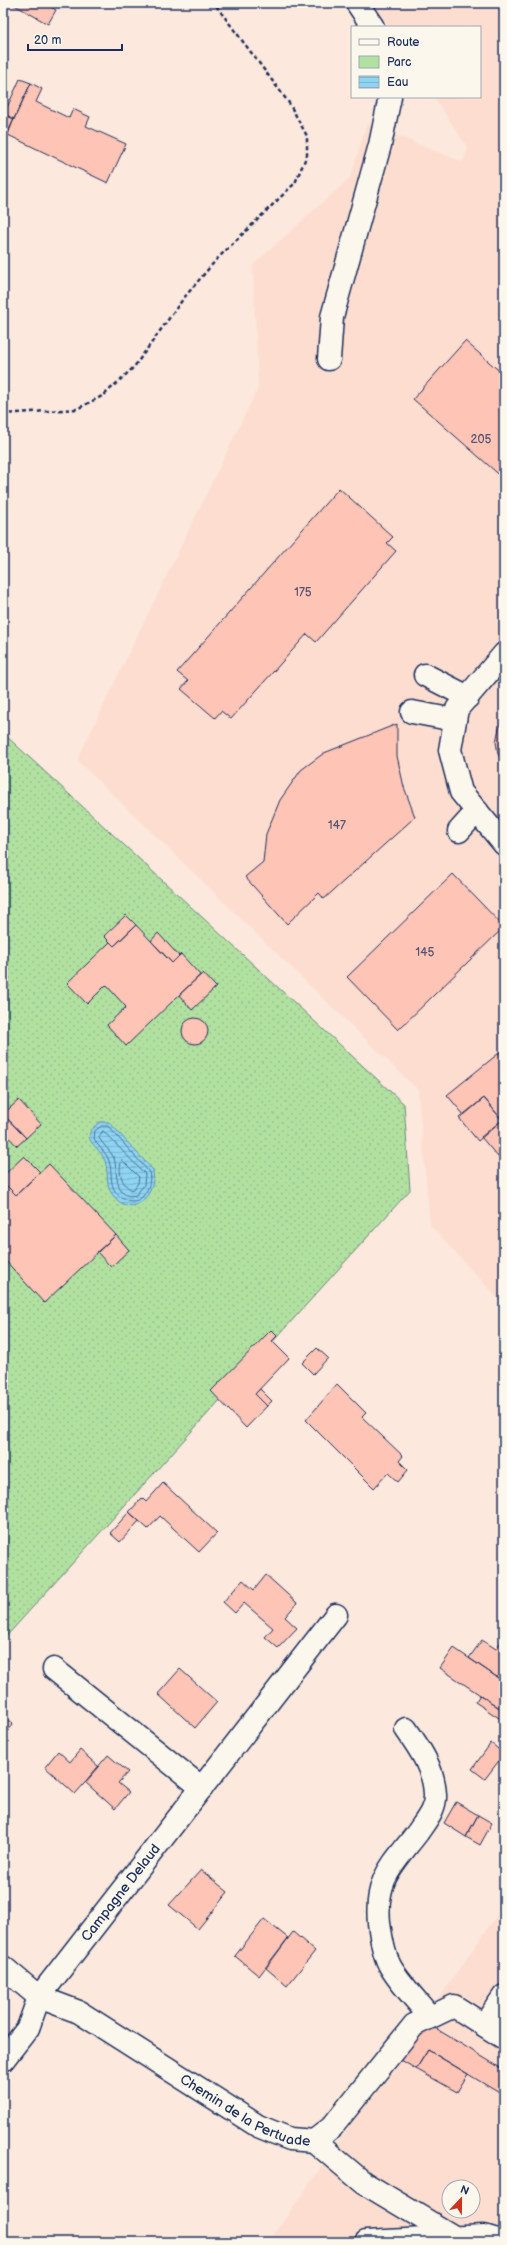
<svg xmlns="http://www.w3.org/2000/svg" width="507" height="2245" viewBox="0 0 507 2245" font-family="'Balsamiq Sans',sans-serif">
  <defs>
    <pattern id="green-dots" width="8" height="8" patternUnits="userSpaceOnUse"><rect width="8" height="8" fill="#b1e1a0"/><path d="M2 2h.1M6 6h.1" fill="none" stroke="#98c18c" stroke-width="1.8" stroke-linecap="round"/></pattern>
    <pattern id="water-rules" width="6" height="5" patternUnits="userSpaceOnUse"><rect width="6" height="5" fill="#8fd4f1"/><path d="M0 2.5h6" fill="none" stroke="#7bb6d1"/></pattern>
  </defs>
  <rect width="100%" height="100%" fill="#fce8dc"/>
  <filter id="ink" filterUnits="userSpaceOnUse"><feTurbulence type="fractalNoise" baseFrequency=".025" numOctaves="2"/><feDisplacementMap in="SourceGraphic" scale="8" xChannelSelector="R" yChannelSelector="G"/><feConvolveMatrix kernelMatrix="1 2 1 2 8 2 1 2 1" color-interpolation-filters="sRGB"/></filter>
  <g filter="url(#ink)">
    <path fill="#fdddd0" fill-rule="evenodd" d="M373,3H504V1305L430,1225L418,1090L77,760L258,388L253,265L350,178L367,124L463,162L468,148L434,97H480V27H389Z
      M504,1905V2242H269ZM449,2187H473V2211H449Z"/>
    <path fill="url(#green-dots)" stroke="#66887f" d="M3,733L404,1104L410,1190L3,1640Z"/>
    <path fill="url(#water-rules)" stroke="#6192b6" d="M100,1122H109L153,1170C157,1196 131,1221 112,1194C105,1184 109,1172 105,1161C99,1144 76,1140 100,1122Z"/>
    <g fill="none" stroke-linecap="round" stroke-linejoin="round">
      <path stroke="#497199" stroke-width="1" d="M102,1126H108L149,1172C151,1181 149,1188 144,1195C139,1201 134,1202 127,1200C106,1191 114,1177 109,1161C106,1151 97,1147 94,1138L95,1131Z
        M103,1131L145,1174L144,1185L136,1195C113,1201 118,1169 114,1158C110,1150 103,1145 99,1138Z
        M122,1160L139,1177L138,1183L133,1190C122,1187 117,1170 122,1160Z"/>
    </g>
    <path fill="#fec4b5" stroke="#1b2f5e" d="M11,3H44L56,10L48,24Z
      M20,79L31,83L14,119L4,114Z
      M31,83L42,89L36,102L69,118L73,109L90,117L86,126L126,144L108,183L8,135L6,136Z
      M3,114L14,119L3,147Z
      M465,341L504,375V479L413,399Z
      M339,488L393,537L387,543L396,551L316,642L307,634L231,719L221,711L215,718L181,689L188,681L177,672Z
      M504,719V765L498,754L496,742L499,728Z
      M397,724V756L404,787L415,817L324,899L319,893L287,924L245,877L263,862L266,834L280,800L301,770L324,753Z
      M453,874L504,927L398,1030L347,977Z
      M126,915L136,925L114,946L104,936Z
      M136,925L172,963L181,954L200,975L126,1046L107,1025L126,1007L106,985L87,1004L67,983L110,942L114,946Z
      M158,933L179,956L172,963L151,941Z
      M203,973L216,987L192,1010L179,995Z
      M182 1031a13 13 0 1 1 26 0a13 13 0 1 1-26 0Z
      M504,1049V1152L498,1157L481,1137L502,1120L484,1098L464,1115L447,1095Z
      M484,1098L502,1120L478,1141L459,1118Z
      M19,1100L41,1124L26,1138L3,1114Z
      M3,1114L26,1138L17,1146L3,1131Z
      M24,1156L40,1172L16,1195L3,1182V1176Z
      M49,1164L116,1235L44,1303L3,1258V1182L16,1195Z
      M116,1235L129,1250L111,1267L97,1252Z
      M271,1330L277,1336L272,1341L289,1358L255,1394L267,1406L246,1428L211,1391Z
      M317,1348L328,1358L313,1374L302,1363Z
      M337,1384L366,1413L362,1417L403,1456L399,1461L408,1470L398,1482L388,1473L374,1488L306,1420Z
      M260,1389L272,1401L267,1406L255,1394Z
      M163,1483L217,1533L199,1552L160,1516L148,1529L129,1512L142,1498L146,1502Z
      M129,1512L139,1521L120,1542L110,1533Z
      M266,1575L297,1603L285,1617L297,1628L278,1648L265,1637L273,1628L244,1603L235,1613L223,1602L243,1580L254,1590Z
      M503,1639L504,1640V1682L469,1658L482,1640L496,1649Z
      M454,1648L504,1682V1711L440,1668Z
      M180,1669L217,1702L195,1728L158,1694Z
      M480,1695L504,1711L502,1720L475,1702Z
      M3,1716L13,1724L3,1735Z
      M491,1743L504,1754L485,1779L472,1769Z
      M80,1750L99,1767L75,1794L45,1767L58,1751L70,1762Z
      M108,1755L128,1772L118,1783L129,1792L115,1809L85,1782Z
      M456,1802L478,1815L466,1837L444,1823Z
      M478,1815L492,1823L480,1845L466,1837Z
      M201,1870L228,1892L198,1929L169,1905Z
      M264,1919L288,1938L259,1976L235,1956Z
      M293,1932L315,1951L287,1986L266,1968Z
      M435,2028L504,2070V2089L501,2094L428,2050L416,2069L401,2060L418,2030Z
      M428,2050L468,2074L457,2092L416,2069Z"/>
    <g fill="none" stroke-linecap="round" stroke-linejoin="round">
      <g stroke="#1b2f5e" stroke-width="25">
        <g id="minor">
          <path d="M357,3L373,27"/>
          <path d="M329,359L332,317L380,145L390,97"/>
          <path d="M504,654L457,709L450,750L461,792L504,844"/>
          <path d="M425,675L468,697"/>
          <path d="M412,712L455,720"/>
          <path d="M459,831L477,811"/>
          <path d="M54,1669L202,1788"/>
          <path d="M406,1729C420,1749 434,1769 435,1794C436,1809 426,1820 418,1832C392,1866 375,1878 379,1923C381,1937 383,1952 389,1964C395,1978 420,2004 430,2017"/>
          <path id="s1" d="M3,1967L39,1997L79,2012L258,2126L290,2139L314,2141L332,2127L414,2025L454,2006L504,2038"/>
          <path d="M484,2025L504,1996"/>
          <path id="s2" d="M3,2060L28,2028L39,1997L336,1615"/>
          <path d="M314,2141L364,2183L454,2237"/>
          <path d="M366,2242L484,2236L504,2242"/>
        </g>
      </g>
      <path stroke="#1b2f5e" stroke-width="2.5" stroke-dasharray="4 3" stroke-linecap="butt" d="M3,414L77,409L104,395L134,367L183,299L216,260L295,183L307,155V136L289,103L214,3"/>
      <use href="#minor" stroke="#fbf7ec" stroke-width="22"/>
    </g>
  </g>
  <g text-anchor="middle" stroke-width="3" stroke-linejoin="round" paint-order="stroke">
    <g font-size="12" fill="#545474">
      <text x="481" y="443">205</text>
      <text x="303" y="596">175</text>
      <text x="337" y="829">147</text>
      <text x="425" y="956">145</text>
    </g>
    <g font-size="14" fill="#1b2f5e" stroke="#fbf7ec">
      <text dy="5" stroke="none"><textPath href="#s2" startOffset="206">Campagne Delaud</textPath></text>
      <text dy="5" stroke="none"><textPath href="#s1" startOffset="284">Chemin de la Pertuade</textPath></text>
    </g>
  </g>
  <rect width="507" height="2245" fill="none" stroke="#fbf7ec" stroke-width="16"/>
  <rect x="8" y="8" width="491" height="2229" fill="none" stroke="#1b2f5e" stroke-width="1.5" filter="url(#ink)"/>
  <rect x="351" y="26" width="130" height="72" fill="#fbf7ec" stroke="#a1a7b3"/>
  <rect x="359" y="39" width="20" height="6" fill="#fbf7ec" stroke="#a1a7b3"/>
  <text x="387" y="46" font-size="12" fill="#1b2f5e">Route</text>
  <rect x="359" y="56" width="20" height="12" fill="#b1e1a0" stroke="#a1a7b3"/>
  <text x="387" y="66" font-size="12" fill="#1b2f5e">Parc</text>
  <rect x="359" y="76" width="20" height="12" fill="url(#water-rules)" stroke="#a1a7b3"/>
  <text x="387" y="86" font-size="12" fill="#1b2f5e">Eau</text>
  <g transform="translate(461 2199) rotate(22)"><circle r="19" fill="#fbf7ec" stroke="#a1a7b3"/>
  <path d="M0-3L7 15L0 10L-7 15Z" fill="#c8321e"/>
  <text y="-6" font-size="11" font-weight="bold" text-anchor="middle" fill="#1b2f5e">N</text>
  </g>
  <path d="M28 44v6h94v-6" fill="none" stroke="#1b2f5e" stroke-width="2"/>
  <text x="34" y="44" font-size="12" fill="#1b2f5e" stroke="#fbf7ec" stroke-width="3" paint-order="stroke">20 m</text>
</svg>
